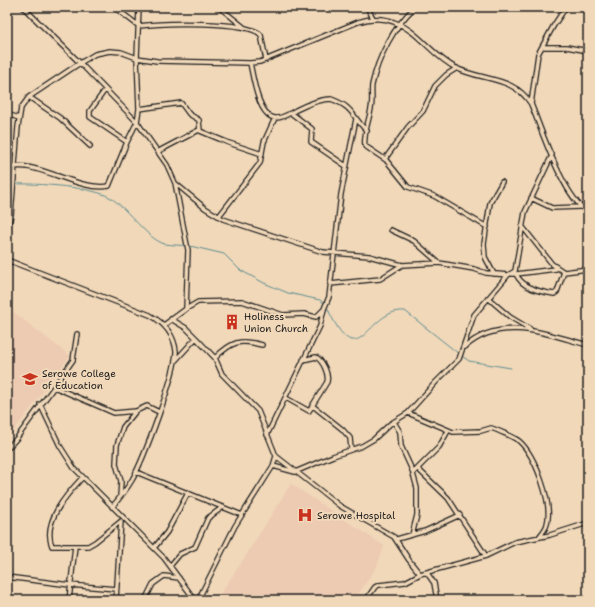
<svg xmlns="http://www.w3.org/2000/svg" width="595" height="607" viewBox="0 0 595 607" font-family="'Shantell Sans',sans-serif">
  <rect width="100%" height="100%" fill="#f1d8b9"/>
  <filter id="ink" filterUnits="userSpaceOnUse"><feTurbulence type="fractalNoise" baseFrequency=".025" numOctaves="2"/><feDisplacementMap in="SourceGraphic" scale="8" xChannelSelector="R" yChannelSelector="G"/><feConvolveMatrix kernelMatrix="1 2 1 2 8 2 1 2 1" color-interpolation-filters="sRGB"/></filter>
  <g filter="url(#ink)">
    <path fill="#edcab2" d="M7,307L70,356L7,440Z
      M291,484L384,546L377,566L354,600H216L240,565Z"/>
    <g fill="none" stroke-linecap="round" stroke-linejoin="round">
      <path stroke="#5c8d90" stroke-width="1" d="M15,184C35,183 95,187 111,198C128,209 148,240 165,244C172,245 180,245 186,246
        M7,185H11
        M190,246L224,254L240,270L264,283L288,293L320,300L325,304
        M327,307C360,381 365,308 405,311L459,354
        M462,356L469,361L511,368"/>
      <g stroke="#1c1c1c" stroke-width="6">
        <path id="minor" d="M23,7L80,63L137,122L167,165L175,183L188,250L186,309L164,325
          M114,7L139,26C160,23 248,20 261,35L266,60
          M219,7L245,28
          M367,7L373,18
          M415,7C394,26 378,57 372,85C371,93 373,101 371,109C369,120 363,135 365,146L386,160L408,187L434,196L487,227
          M579,7L588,12
          M542,47H567L588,51
          M250,63C253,76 258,116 275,118C281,119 291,113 296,110C306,105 319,99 331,99C354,107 352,117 367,131
          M105,90L90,111V117L127,142
          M29,97L60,118L90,146
          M531,104L538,54L554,25L566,7
          M139,109L181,103L189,114L199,120L200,131L229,143L262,154
          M291,113L312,129L311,142L346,166
          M7,114L19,118
          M159,151L199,130
          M385,159L408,127L423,111L435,86L446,75L457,68
          M7,169C34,157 76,192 109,186L127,142L137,122L139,109L137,58L139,7
          M175,183L205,208L223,219L323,252L369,256L402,265L439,263L474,269L486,273L508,275
          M531,198L552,208L580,207
          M219,216L260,163L264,142L275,118
          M522,226L552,264L564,272
          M7,229L11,215L18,127L21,108L29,97L80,63L95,54L110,51L121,52L137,58L157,61L250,63L260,62L358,22C370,18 382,17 394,22C419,31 432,56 456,68C482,81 514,76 531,104C542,131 563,197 588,212
          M391,230L414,241L439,263
          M7,260L150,315C164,323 174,334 176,351C177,371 143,461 132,480C126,490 119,499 112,507
          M494,274L485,257L484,244L490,203L502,182
          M512,274H516C522,288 540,292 554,294L557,292L564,272L588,269
          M516,274L556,269
          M330,284L380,279L402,265
          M488,298L510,317L530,329
          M186,309L198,302L242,301L283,315L304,314L316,317L323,310
          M171,319L186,328L196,338
          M465,347C501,315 546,334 588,345
          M215,358C232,341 240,339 262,345
          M175,361L196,338L215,358L222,374L258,411L276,456L340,506L394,537L409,560L420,574
          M54,387L73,360L77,334
          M286,398L309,411L327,382C329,374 323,361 316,357L303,360
          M40,404L60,446L74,468L164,558L195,600
          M313,406L342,429L350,438L351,449
          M408,413L453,432L481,431L491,428C497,430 514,437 519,441C535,455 553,503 547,524C546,529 542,533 539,537
          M394,422L400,432L401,446L412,470L417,488V515L412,535
          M267,435L320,326L324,309L329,297L341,194L356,119
          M7,449L16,439L54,387L114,413L136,411L147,406L159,412
          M273,466L295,472L333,456L362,446L374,439L390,424L408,413L436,382L459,359L474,315L508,275L515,271L525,212L552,155
          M418,469L448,498L486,556
          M136,472L242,515
          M413,473L439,447L448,431
          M82,478C67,494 42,522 52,546H88L95,542L120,522
          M120,497L121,481L116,464L117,445L123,427L136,411
          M397,539L425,531L460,515
          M154,548L167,532L188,493
          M170,566L180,554L195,547L208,518L223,507
          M427,573L434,583L437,600
          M7,577L70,585L116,589
          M69,600L75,546
          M116,600L121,521
          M145,600L153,584L164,576L179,578
          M198,600L235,526L273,466L276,456
          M366,600L375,587L379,585L405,582L420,574L486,556L515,542L550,535L588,523"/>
      </g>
      <use href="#minor" stroke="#f1d8b9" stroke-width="3.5"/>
    </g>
  </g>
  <defs>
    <g id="building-bare" transform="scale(1.2)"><path d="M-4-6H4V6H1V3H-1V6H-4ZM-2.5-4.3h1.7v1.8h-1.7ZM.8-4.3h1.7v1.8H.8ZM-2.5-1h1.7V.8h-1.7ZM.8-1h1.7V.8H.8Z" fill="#c8321e" stroke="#f1d8b9" stroke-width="2.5" paint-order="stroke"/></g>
    <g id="university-bare" transform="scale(1.2)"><path d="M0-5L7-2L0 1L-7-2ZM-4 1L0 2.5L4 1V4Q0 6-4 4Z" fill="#c8321e" stroke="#f1d8b9" stroke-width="2.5" paint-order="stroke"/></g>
    <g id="hospital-bare" transform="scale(1.2)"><path d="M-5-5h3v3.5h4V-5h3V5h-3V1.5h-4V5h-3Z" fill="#c8321e" stroke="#f1d8b9" stroke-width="2.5" paint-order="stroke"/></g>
  </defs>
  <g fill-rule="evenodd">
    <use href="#building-bare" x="232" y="322"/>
    <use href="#university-bare" x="30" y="379"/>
    <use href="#hospital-bare" x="305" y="515"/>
  </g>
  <g text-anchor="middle" stroke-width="4" stroke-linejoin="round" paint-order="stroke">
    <g font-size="10" fill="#1c1c1c" stroke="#f1d8b9" text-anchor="start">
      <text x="244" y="320">Holiness<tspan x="244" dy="12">Union Church</tspan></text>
      <text x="42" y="377">Serowe College<tspan x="42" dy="12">of Education</tspan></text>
      <text x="317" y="519">Serowe Hospital</text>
    </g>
  </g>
  <rect width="595" height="607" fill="none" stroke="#f1d8b9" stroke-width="24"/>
  <rect x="12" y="12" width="571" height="583" fill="none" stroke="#1c1c1c" stroke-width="1.5" filter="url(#ink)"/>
</svg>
